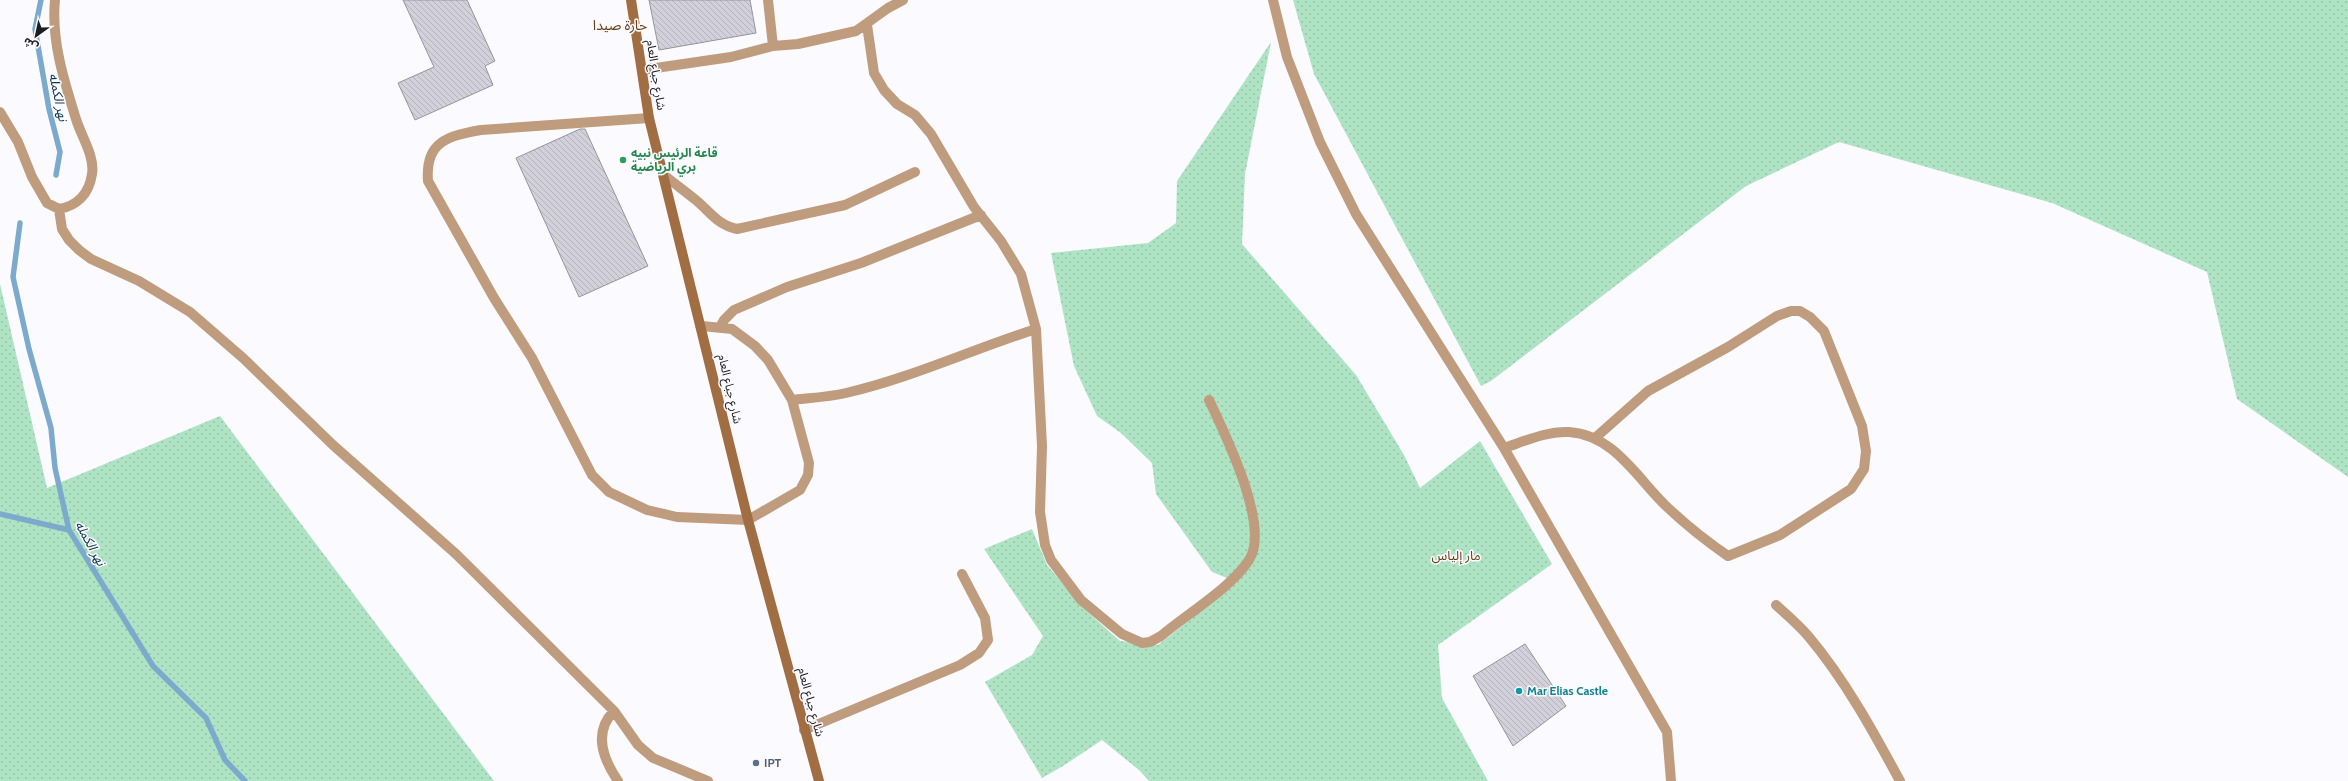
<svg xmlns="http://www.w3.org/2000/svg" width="2348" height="781" viewBox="0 0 2348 781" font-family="Cabin,'Noto Sans Arabic',sans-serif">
  <defs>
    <pattern id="grass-dots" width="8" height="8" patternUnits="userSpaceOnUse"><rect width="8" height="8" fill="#aee3c3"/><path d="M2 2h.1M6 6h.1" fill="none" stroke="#95c2a7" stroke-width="1.8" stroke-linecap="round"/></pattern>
    <pattern id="building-back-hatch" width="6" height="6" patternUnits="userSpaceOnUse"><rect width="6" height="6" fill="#d2d1db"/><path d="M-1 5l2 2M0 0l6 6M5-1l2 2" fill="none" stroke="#b4b3bc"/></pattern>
  </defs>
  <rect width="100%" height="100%" fill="#fbfbff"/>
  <path fill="url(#grass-dots)" d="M1293,0H2348V477L2237,399L2207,272L2052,203L1839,142L1746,186L1491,381L1481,386L1314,74Z
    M1271,42L1245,174L1242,244L1356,375L1404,455L1420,488L1480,441L1552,564L1438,645L1442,698L1488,781H1149L1139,770L1102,740L1063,766L1042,778L985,682L1032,655L1043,636L984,549L1032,529L1047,565L1082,607L1120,641L1158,645L1237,582L1212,572L1156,494L1152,463L1121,433L1097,416L1074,366L1051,253L1148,243L1176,223L1177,181Z
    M0,284L47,488L220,416L494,781H0Z"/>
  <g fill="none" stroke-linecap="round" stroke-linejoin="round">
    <path stroke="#7caacc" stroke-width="5.5" d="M41,0L35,29L49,109L60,152L56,175
      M20,223L13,277L29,349L51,428L55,468L69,530L153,666L206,718L225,760L245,781
      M0,514L69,530"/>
  </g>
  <path fill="url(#building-back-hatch)" stroke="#95949d" d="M403,0H467L495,61L485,66L493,85L415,120L398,83L434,67Z
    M649,0H750L756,33L659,50Z
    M580,129H585L648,266L579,297L516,158Z
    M1525,644L1566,706L1513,746L1473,676Z"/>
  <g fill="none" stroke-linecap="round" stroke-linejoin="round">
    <path stroke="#c09c7f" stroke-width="10" d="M1273,0L1287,57L1320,142L1356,214L1504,448L1667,732L1671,781
      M867,25L874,73L884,90L897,104L915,115L931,134L974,207L1001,241L1021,274L1036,329L1042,446L1040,512L1045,545L1051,560L1081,600L1122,634L1142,643L1150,642L1161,636C1187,614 1231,588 1249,560C1271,527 1225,434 1209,400
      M773,46L798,44L856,31L888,8L903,0
      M642,70L731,57L773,46L768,0
      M0,112L18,142L32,177L47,203L59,209C77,206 89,194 92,174C95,156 81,136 76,119C64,81 51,40 55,0
      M649,118L481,130C447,136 425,142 428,181L494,298L532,358L592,475L609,492L647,510L677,517L748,520L800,490L808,475L809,463L792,400L768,360L755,346L732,329L702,326
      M664,175C675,184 686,192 697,201C711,213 718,225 737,229L845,205L915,172
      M59,209L62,229L69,240L79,250L91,259L139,281L190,312L243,358L333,445L456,554L614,711
      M720,327L724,320L734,310L787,287L861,263L981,215
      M792,400C810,398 829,397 846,393C911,378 973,349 1036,329
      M1504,448C1525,441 1547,431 1569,432C1614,435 1637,478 1666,506C1686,525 1706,541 1728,556L1780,535L1851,489L1864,469L1866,451L1862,426L1824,331L1810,317L1800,311H1791L1777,316L1728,347L1648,391L1595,438
      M1776,605C1787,615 1799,625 1809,637C1845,680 1873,731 1900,781
      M804,730L960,665L979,653L988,640L985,618L962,574
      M618,781C603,759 593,732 614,711L638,745L653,758L708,781"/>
    <path stroke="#a16d42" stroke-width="10" d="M631,0L649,118L748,520L819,781"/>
  </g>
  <circle fill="#2e9e5b" stroke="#fbfbff" stroke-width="1.5" cx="623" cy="160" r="4"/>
  <circle fill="#0f9aa8" stroke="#fbfbff" stroke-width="1.5" cx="1519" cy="691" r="4"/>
  <circle fill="#5c6f8a" stroke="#fbfbff" stroke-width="1.5" cx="756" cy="763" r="4"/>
  <g text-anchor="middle" stroke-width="3" stroke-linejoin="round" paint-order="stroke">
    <g font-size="12" fill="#1d1c20" stroke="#fbfbff">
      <text transform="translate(656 75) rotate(81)" y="4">شارع جباع العام</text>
      <text transform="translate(730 389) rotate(77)" y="4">شارع جباع العام</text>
      <text transform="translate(811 702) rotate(75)" y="4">شارع جباع العام</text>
    </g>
    <g font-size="12" font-weight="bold" fill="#27864d" stroke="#fbfbff" text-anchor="start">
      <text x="631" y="157">قاعة الرئيس نبيه<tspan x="631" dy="14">بري الرياضية</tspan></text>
    </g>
    <g font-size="12" font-weight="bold" fill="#0d838f" stroke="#fbfbff" text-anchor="start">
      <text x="1527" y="695">Mar Elias Castle</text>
    </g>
    <g font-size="12" font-weight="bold" fill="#4e5e75" stroke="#fbfbff" text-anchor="start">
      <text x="764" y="767">IPT</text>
    </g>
    <g font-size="13" font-style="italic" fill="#11364e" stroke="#fbfbff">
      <text transform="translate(59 97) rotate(78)" y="5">نهر الكمله</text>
      <text transform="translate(91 543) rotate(61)" y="5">نهر الكمله</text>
    </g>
    <g font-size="13" fill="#693e17" stroke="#fbfbff">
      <text x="1456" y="560">مار إلياس</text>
    </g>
    <g font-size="14" fill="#693e17" stroke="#fbfbff">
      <text x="620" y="30">حارة صيدا</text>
    </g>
  </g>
  <g transform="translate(36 36) rotate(213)" stroke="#fbfbff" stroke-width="3" paint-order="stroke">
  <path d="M0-3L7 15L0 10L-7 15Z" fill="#1d1c20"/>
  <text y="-6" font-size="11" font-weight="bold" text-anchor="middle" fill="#1d1c20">ش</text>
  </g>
</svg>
